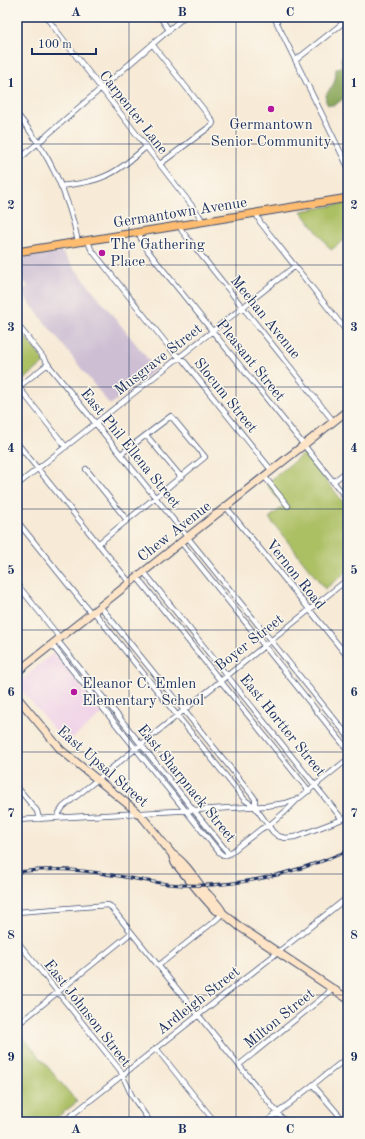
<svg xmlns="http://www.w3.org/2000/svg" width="365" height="1139" viewBox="0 0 365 1139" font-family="'Old Standard TT',serif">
  <rect width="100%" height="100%" fill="#fbf7ec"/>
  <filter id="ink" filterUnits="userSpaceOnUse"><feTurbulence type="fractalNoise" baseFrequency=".025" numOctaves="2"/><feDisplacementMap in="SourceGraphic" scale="8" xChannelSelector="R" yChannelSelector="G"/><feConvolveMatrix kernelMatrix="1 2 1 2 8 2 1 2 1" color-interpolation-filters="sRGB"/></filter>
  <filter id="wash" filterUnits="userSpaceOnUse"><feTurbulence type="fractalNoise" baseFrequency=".012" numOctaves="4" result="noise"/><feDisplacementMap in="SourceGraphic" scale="16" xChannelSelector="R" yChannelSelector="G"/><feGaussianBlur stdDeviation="0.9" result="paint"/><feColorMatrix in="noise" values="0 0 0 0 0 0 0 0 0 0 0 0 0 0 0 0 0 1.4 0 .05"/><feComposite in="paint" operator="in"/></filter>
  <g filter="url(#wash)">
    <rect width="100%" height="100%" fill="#f7ead6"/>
    <path fill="#efd0e7" d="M52,654H55L102,714L66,744L17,684Z"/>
    <path fill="#cdbed3" d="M61,251L156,369L110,405L21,292L28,286L17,273V258Z"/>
    <path fill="#abbf63" stroke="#637760" d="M348,203V237L331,250L301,211Z
      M17,327L45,362L19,384L17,381Z
      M304,453L348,508V571L325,589L269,518L284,506L266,484Z
      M17,1030L77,1102L51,1122H17Z"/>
    <path fill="#88a659" stroke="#526a5c" d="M348,51V95L335,105H328C320,95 334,88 335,79C336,75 335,73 336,69L342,66L341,58Z"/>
  </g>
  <g filter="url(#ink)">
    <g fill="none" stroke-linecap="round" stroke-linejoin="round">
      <g stroke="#3c4b70" stroke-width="6">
        <path id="street" d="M46,17L199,215L203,222
          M160,17L169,30
          M274,17L348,167
          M152,44L212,120L213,123L212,125L160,164
          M296,60L348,19
          M17,114C48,152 69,194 78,242
          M17,161L184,17
          M61,186C75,184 90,183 103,177C119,171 133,158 146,147
          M256,213L260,222L348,333
          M180,226L182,231L334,422
          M139,232L141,239L148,251L348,500
          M88,241L91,249L174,353L183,360L272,471
          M17,324L46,361L50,367L348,736
          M17,385L66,447
          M17,388L48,364
          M344,413L348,418
          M146,435L181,477
          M17,443L130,583
          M86,469L127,520
          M264,476L288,506
          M333,482L348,470
          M17,485L295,266
          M226,507L348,657
          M17,521L91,613
          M181,542L348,750
          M98,544L205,457L171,416L121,454
          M144,572L342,819
          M137,577L309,791
          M17,584L60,638
          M100,606L253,796L255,799V807
          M94,612L245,800L255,807L273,832L278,836L285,838L295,837L348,817
          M57,640L229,854
          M52,645L219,852L224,856L229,854L261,829L272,823L286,811L298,799L348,759
          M17,787L37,811L39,819
          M58,818L59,813L63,807L348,579
          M17,820L266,806L286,803L297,799
          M17,912L108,905L110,906L285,1122
          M17,941L120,1070L132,1096L150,1122
          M158,966L217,919L223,913
          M17,1025L131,933
          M156,1048L215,1122
          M239,1065L327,994L332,988
          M313,1085L345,1122
          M63,1122L348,897
          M266,1122L348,1057"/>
      </g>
      <g stroke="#3c4b70" stroke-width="9">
        <path id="secondary" d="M17,672L348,410
          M17,697L61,750L130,806L144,819L172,854L175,863L200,893L215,910L223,913L240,927L348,999
          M172,854C185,862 194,877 203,889C210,897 218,903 223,913"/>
      </g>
      <g stroke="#3c4b70" stroke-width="9">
        <path id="primary" d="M17,252L348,198"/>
      </g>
      <use href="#street" stroke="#fff" stroke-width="4.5"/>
      <use href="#secondary" stroke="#fee4c6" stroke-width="7"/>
      <use href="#primary" stroke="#fdbc70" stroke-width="7"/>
      <g stroke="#1b2f5e" stroke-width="3">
        <path id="rail" d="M17,872C35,870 53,869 72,870C104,872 136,880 168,884C231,890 290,875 348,851"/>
      </g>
      <use href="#rail" stroke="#fbf7ec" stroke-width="1.5" stroke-dasharray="4.5" stroke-linecap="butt"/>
    </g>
  </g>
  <path fill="none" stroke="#1b2f5e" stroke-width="1" stroke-opacity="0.55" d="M129,17V1122M236,17V1122M17,144H348M17,265H348M17,387H348M17,509H348M17,630H348M17,752H348M17,874H348M17,995H348"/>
  <g fill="#b5179e" stroke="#fbf7ec" stroke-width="1.5">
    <circle cx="271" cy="109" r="4"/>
    <circle cx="102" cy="253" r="4"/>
    <circle cx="74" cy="692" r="4"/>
  </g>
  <g text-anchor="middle" stroke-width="3" stroke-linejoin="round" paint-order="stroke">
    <g font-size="15" fill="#1b2f5e" stroke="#fbf7ec">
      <text transform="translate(134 112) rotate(52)" y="5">Carpenter Lane</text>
      <text transform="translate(180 212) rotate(-9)" y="5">Germantown Avenue</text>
      <text transform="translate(266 317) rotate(51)" y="5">Meehan Avenue</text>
      <text transform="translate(158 359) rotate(-38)" y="5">Musgrave Street</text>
      <text transform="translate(251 360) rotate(51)" y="5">Pleasant Street</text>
      <text transform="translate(226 395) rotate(51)" y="5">Slocum Street</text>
      <text transform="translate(131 448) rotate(51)" y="5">East Phil Ellena Street</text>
      <text transform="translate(174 531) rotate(-38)" y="5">Chew Avenue</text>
      <text transform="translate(296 574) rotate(51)" y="5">Vernon Road</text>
      <text transform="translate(249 642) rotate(-38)" y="5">Boyer Street</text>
      <text transform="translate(283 725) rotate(51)" y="5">East Hortter Street</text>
      <text transform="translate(103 766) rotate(41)" y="5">East Upsal Street</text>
      <text transform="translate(187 783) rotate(51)" y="5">East Sharpnack Street</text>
      <text transform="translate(198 1000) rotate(-38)" y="5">Ardleigh Street</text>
      <text transform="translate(88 1013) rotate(52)" y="5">East Johnson Street</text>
      <text transform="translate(279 1018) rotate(-39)" y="5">Milton Street</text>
    </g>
    <g font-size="15" fill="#1b2f5e" stroke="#fbf7ec" text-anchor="start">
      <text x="271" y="129" text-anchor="middle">Germantown<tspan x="271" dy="17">Senior Community</tspan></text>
      <text x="110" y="249">The Gathering<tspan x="110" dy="17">Place</tspan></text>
      <text x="82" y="688">Eleanor C. Emlen<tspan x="82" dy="17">Elementary School</tspan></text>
    </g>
  </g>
  <rect width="365" height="1139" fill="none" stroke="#fbf7ec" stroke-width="44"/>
  <path d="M32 48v6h64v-6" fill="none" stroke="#1b2f5e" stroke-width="2"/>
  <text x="38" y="48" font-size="12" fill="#1b2f5e" stroke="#fbf7ec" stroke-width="3" paint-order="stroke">100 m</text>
  <rect x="22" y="22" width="321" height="1095" fill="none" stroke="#1b2f5e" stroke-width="1.5"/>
  <g font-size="13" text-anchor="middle" font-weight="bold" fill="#1b2f5e">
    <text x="76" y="16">A</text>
    <text x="182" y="16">B</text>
    <text x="290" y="16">C</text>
    <text x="11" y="87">1</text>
    <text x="354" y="87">1</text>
    <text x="11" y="209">2</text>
    <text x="354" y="209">2</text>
    <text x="11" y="331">3</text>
    <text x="354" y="331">3</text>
    <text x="11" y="452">4</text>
    <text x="354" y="452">4</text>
    <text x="11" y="574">5</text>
    <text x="354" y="574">5</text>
    <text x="11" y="696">6</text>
    <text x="354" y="696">6</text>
    <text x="11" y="817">7</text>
    <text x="354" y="817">7</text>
    <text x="11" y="939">8</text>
    <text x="354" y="939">8</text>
    <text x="11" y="1061">9</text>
    <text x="354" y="1061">9</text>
    <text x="76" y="1133">A</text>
    <text x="182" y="1133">B</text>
    <text x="290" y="1133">C</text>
  </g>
</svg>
